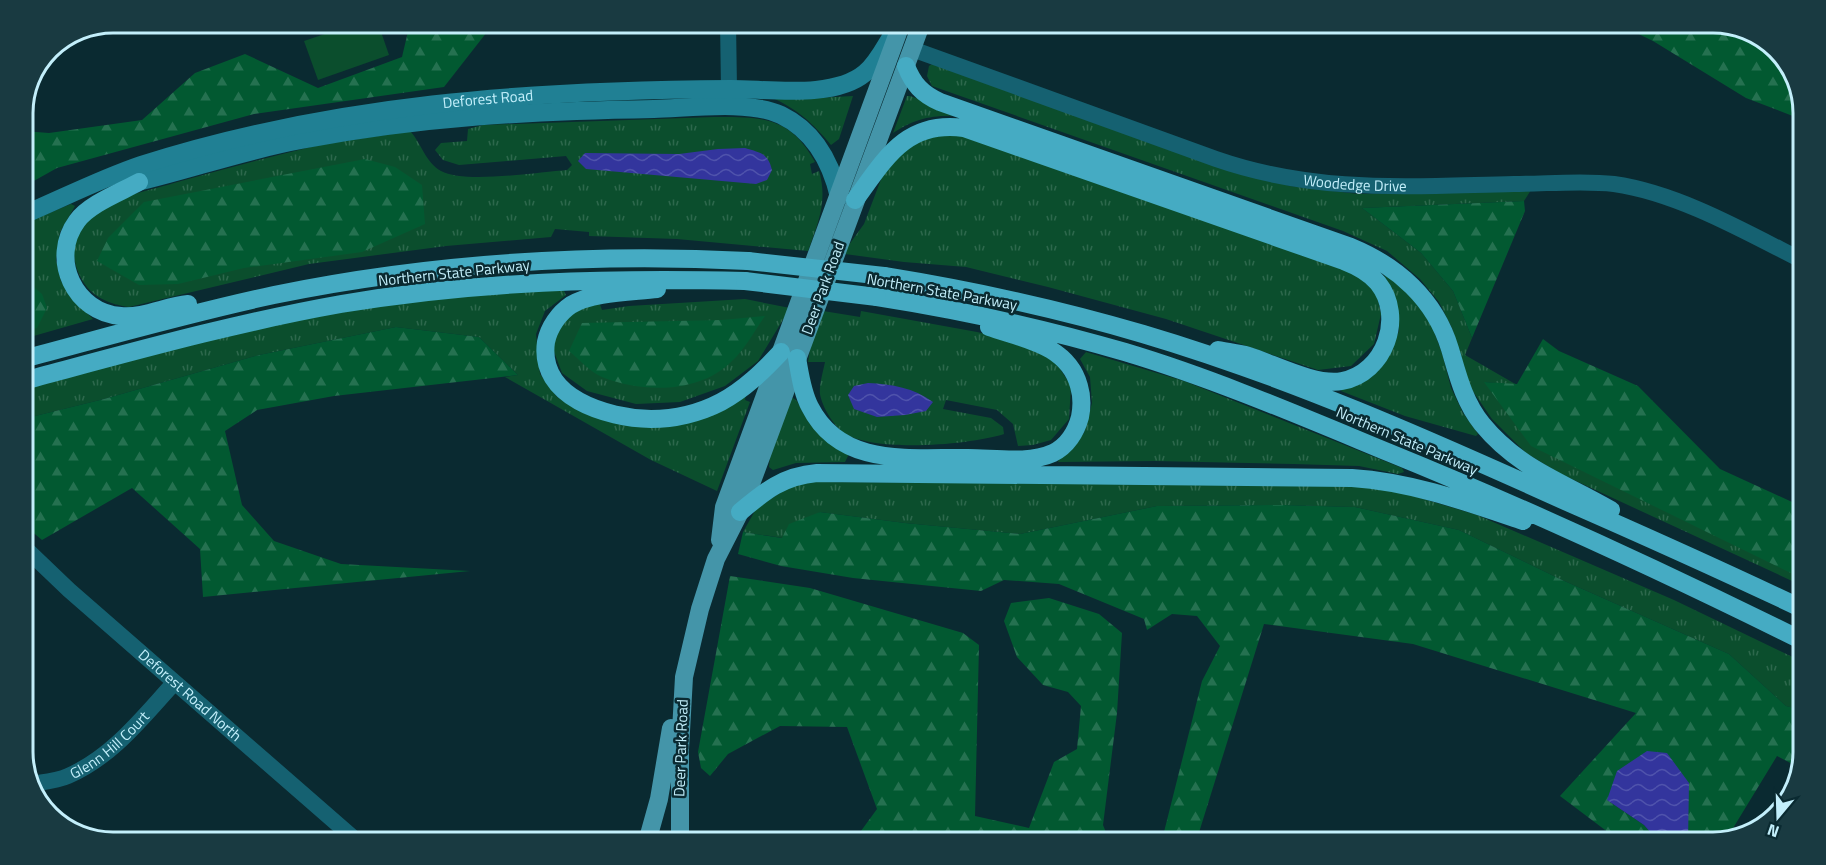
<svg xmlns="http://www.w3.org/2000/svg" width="1826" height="865" viewBox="0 0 1826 865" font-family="'Titillium Web',sans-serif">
  <defs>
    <pattern id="grass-tufts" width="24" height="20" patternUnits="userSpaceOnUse" patternTransform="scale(1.5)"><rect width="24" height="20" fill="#0b4e2d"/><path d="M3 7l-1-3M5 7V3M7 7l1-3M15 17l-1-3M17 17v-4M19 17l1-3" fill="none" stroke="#2d684c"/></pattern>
    <pattern id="forest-firs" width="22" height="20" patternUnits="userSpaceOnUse" patternTransform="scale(1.5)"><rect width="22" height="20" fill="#025931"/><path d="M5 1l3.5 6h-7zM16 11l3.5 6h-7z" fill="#257150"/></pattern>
    <pattern id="water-waves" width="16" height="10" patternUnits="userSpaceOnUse" patternTransform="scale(1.5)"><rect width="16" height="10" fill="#33359d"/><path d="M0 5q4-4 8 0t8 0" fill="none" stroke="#4f53ac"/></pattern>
  </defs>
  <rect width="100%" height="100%" fill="#0a2a31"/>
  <path fill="url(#grass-tufts)" d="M932,64L1215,165L1290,186L1358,194L1531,190L1524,201L1362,208L1421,253L1453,291L1472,338L1465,355L1517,385L1485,382L1803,579V586L1561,474L1526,453L1492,419L1470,387L1452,328L1439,302L1420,279L1387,251L1343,231L932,86L927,76L929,66Z
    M853,96L839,139L831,145C812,122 798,110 771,97L817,98Z
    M907,96H910L969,116C938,115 920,115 893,133Z
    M714,117C762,117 790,116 815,162L810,164L812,174L819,171C828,201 818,223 808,251L677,239L589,236V232L555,229L551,237L446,246L309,264L129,307C109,304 91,297 81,278C72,262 70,237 83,222C103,198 145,192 174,183C219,170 265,158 311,147C343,140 377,137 410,131C422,144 425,162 441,171C464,184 539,172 567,170L572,165L566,156L459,165L443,160L435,150L441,143L467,141L468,129L483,125Z
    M953,132L1354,269L1376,291L1381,314L1374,344L1351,366L1318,370L1166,319L1048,287L966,267L904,262L845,254L846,249L864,224L885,169L902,148L926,135Z
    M71,204L75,206L60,232L56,260L61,281L78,304L93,319L23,339V224Z
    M1385,269L1427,313L1442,353L1451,388L1463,413L1478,434L1476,436L1405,416L1341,391L1344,385L1388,358L1399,331L1395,296L1382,271Z
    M563,289L566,295L545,311L536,334L540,374L557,397L583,410L637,423L746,393L745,400L750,402L717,491L651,460L505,377L518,375L479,337L396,327L259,355L104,399L23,419V390L163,350L286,321L431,296Z
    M745,299L790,308L758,361L725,386L680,402L636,404L587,391L562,373L553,349L558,324L575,309L599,302L602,310L629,306Z
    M823,311L860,317L861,311L977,332L1027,344L1057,364L1071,386L1069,419L1051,440L1033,445L1018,446L1013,424L997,410L946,400L943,409L991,418L1003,427L1004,434C969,445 875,453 844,433C834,426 822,407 820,394C819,385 823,372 825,362H808L811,344Z
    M1086,352L1184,381L1402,468L1404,472L1398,474L1359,466L1294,464L1155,461L1058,462L1061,453L1084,433L1092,403L1090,377L1080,359Z
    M793,398L797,401L803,413L849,454L845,462L796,463L773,470L769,467L770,457L789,400Z
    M796,482L1340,484L1400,492L1477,515L1674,600L1803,662V710L1786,706L1729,654L1560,579L1459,530L1355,507L1284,505L1157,506L1020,534L905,523L820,512L783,538L743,532L756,509Z"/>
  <path fill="url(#forest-firs)" d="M410,23H494L444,87L254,114L57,168L23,187V131L49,133L142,120L195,73L245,54L318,88L402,57Z
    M1616,23H1713L1753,32L1788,62L1803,107V120L1746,98L1653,41Z
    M365,159L395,167L422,185L425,224L362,252L244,268L178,284L139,285L97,261L108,238L144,202Z
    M1524,201L1525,211L1472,338L1453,291L1421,253L1362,208Z
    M23,278L42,294L47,308L37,328L23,331Z
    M765,316C755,330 745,349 732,361C699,394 643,393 602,377C590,372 579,359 569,351L582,323L722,320Z
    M396,327L479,337L518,375L334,396L257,410L225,431L242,505L274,541L341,564L470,571L203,597L200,549L132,488L42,540L23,524V419L104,399L259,355Z
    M1543,339L1559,351L1638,386L1720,469L1803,507V579L1531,446L1484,382L1517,384Z
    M1283,505L1355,507L1459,530L1560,579L1729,654L1786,706L1803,710V752L1800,768L1777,756L1727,838L1713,842H1688L1687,836L1607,800L1644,825L1659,842H1621L1560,796L1636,713L1413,644L1264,624L1196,842H1150L1164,832L1202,681L1220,646L1197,616L1172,614L1147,630L1144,619L1059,584L1004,580L981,591L853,578L781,566L738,554L743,532L782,538L789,524L820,512L905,523L1020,534L1157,506Z
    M730,576L810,588L963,633L979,645L975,816L1029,828L1054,762L1077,749L1081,706L1068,692L1043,685L1017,657L1004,621L1011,603L1049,598L1099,614L1122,633L1117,713L1103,825L1109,840L1115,842H853L877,809L847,727L780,726L728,754L710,776L701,768L698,752Z"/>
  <path fill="#0b4e2d" d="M357,23H378L389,55L318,80L304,41Z"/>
  <path fill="url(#water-waves)" d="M745,148C761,153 768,153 772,170L767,180L756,184L586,169L578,161L585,153L679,154L718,149Z
    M868,383C892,384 914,388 933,402L926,411L905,415L877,417L854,409L848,395L854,386Z
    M1647,751L1667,753L1689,783L1688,842H1659L1644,825L1607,800L1617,771Z"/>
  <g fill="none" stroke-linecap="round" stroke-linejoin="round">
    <g stroke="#156171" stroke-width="16">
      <path d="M728,22L729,89"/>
      <path id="s1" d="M912,49L1216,159C1317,194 1409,186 1514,184C1546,184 1583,180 1614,184C1678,193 1746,232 1803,261"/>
      <path id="s2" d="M23,546L69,590L358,842"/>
      <path id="s3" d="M31,784C43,782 57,781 68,776C112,757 142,718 174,683"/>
    </g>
    <g stroke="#208094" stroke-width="18">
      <path d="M125,185C184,172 241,151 301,140C421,117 533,111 654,109C690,108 749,100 781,115C814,131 831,162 839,197"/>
      <path id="s4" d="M23,215C63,198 100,179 141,165C332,104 531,90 731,89C770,89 834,99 865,73C878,62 885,46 894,32"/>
    </g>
    <path stroke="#4495a9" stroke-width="18" d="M720,540L724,507L902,22
      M647,842L659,799L671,728
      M680,842V749L684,677L700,609L716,559L740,512L751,484L922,22"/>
    <path stroke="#45abc3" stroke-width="18" d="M906,66C913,84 922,94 940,102L1351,247C1397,266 1435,299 1450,349C1458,376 1464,402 1482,424C1519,469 1563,482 1611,510
      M139,182C121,192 89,204 77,221C49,259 75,313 121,316C144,318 166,306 188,304
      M855,200C885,159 906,120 964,128L1344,261C1357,266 1369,272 1378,283C1405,317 1385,373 1342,381C1316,386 1274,364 1249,356C1239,353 1228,352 1218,350
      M884,276C971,290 1058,309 1143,334C1288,377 1428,439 1565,501C1645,536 1725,572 1803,609
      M657,289C632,292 592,292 571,305C559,313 549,327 546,342C538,398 607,418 651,419C674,419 700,413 721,402C745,389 763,371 781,352
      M877,297C960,310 1043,328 1125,352C1215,379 1303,417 1390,453C1530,510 1668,574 1803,641
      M797,358C800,374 802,392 810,407C841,468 910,457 968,458C994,458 1029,464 1053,453C1067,446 1076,432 1080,417C1082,407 1082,396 1079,386C1068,345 1024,339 989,327
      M23,359C106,337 189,313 274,295C430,263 589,253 748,261
      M23,381C128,353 234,323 341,304C477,281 608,278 745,281
      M740,512C765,491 783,476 817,473L1352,478C1412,482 1467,502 1523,521"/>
    <path stroke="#45abc3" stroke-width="18" d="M748,261L884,276
      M745,281L877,297"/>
  </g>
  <g text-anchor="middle" stroke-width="5" stroke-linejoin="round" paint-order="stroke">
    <g font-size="15" fill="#c3effb" stroke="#0a2a31">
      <text dy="5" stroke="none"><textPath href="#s4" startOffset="482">Deforest Road</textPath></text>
      <text dy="5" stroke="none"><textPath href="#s1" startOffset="465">Woodedge Drive</textPath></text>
      <text transform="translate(454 273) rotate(-6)" y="5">Northern State Parkway</text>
      <text transform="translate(823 288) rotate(-70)" y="5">Deer Park Road</text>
      <text transform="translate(942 292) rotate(10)" y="5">Northern State Parkway</text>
      <text transform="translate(1407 441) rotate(23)" y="5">Northern State Parkway</text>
      <text dy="5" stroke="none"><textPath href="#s2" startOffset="224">Deforest Road North</textPath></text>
      <text dy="5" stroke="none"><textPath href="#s3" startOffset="90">Glenn Hill Court</textPath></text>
      <text transform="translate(681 748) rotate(-88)" y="5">Deer Park Road</text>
    </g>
  </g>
  <path d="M0 0H1826V865H0ZM113 33H1713A80 80 0 0 1 1793 113V752A80 80 0 0 1 1713 832H113A80 80 0 0 1 33 752V113A80 80 0 0 1 113 33Z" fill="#193a41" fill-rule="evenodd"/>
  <path fill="none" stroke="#c3effb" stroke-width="3" d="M113 33H1713A80 80 0 0 1 1793 113V752A80 80 0 0 1 1713 832H113A80 80 0 0 1 33 752V113A80 80 0 0 1 113 33Z"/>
  <g transform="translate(1778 817) rotate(199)" stroke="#0a2a31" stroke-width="4.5" paint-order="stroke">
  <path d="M0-4.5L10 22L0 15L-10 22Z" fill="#c3effb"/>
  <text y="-9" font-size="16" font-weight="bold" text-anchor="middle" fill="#c3effb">N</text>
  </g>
</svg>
